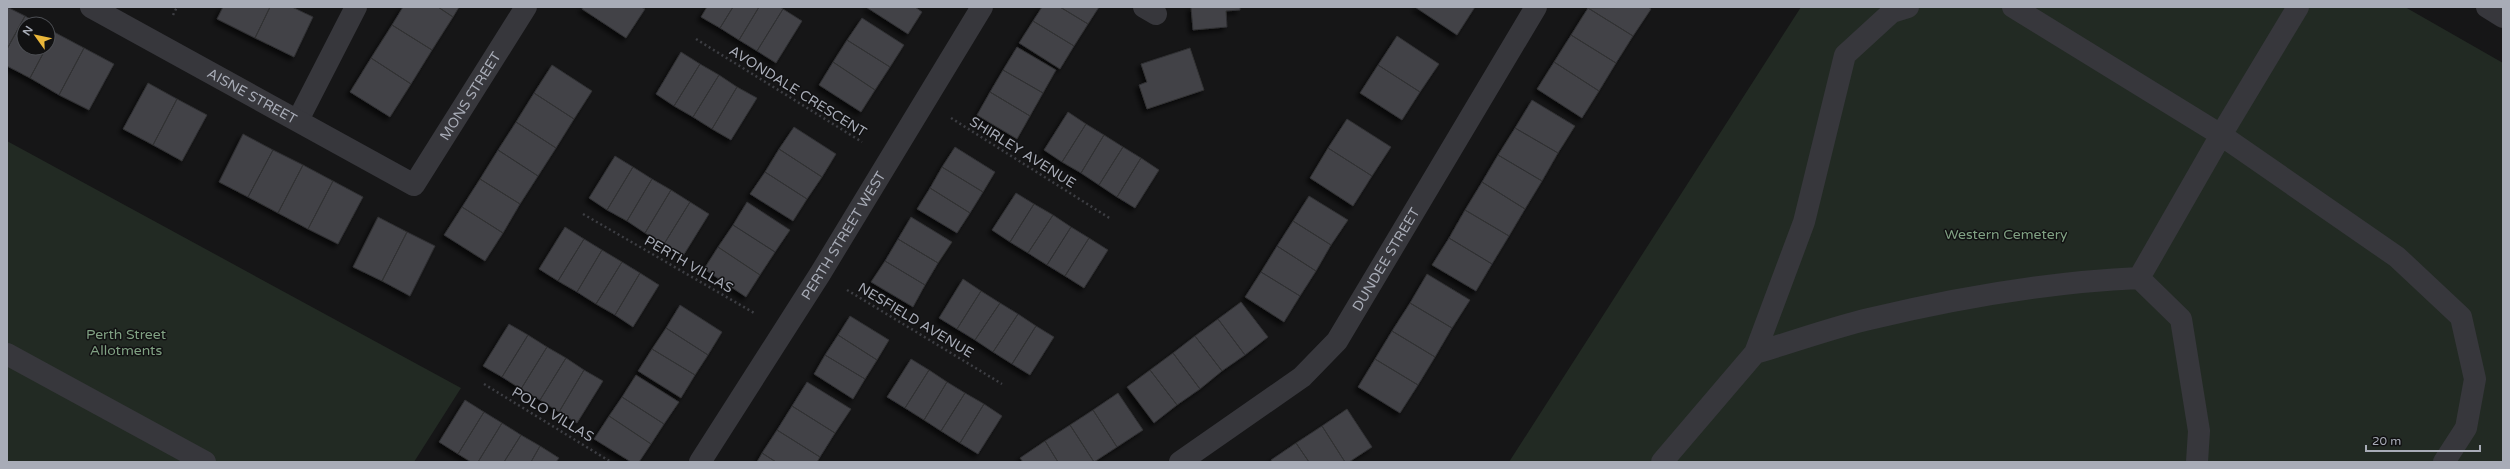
<svg xmlns="http://www.w3.org/2000/svg" width="2510" height="469" viewBox="0 0 2510 469" font-family="'Varela Round',sans-serif">
  <defs>
    <filter id="shadow"><feDropShadow dx="-3.5" dy="3.5" stdDeviation="2" flood-color="#0009"/></filter>
  </defs>
  <rect width="100%" height="100%" fill="#161617"/>
  <path fill="#222a23" d="M1801,7H2405L2503,63V462H1509Z
    M7,141L461,388L414,462H7Z"/>
  <path fill="#424347" stroke="#303033" filter="url(#shadow)" d="M7,7L25,16L7,49Z
    M223,7H270L255,38L217,19Z
    M270,7H292L313,17L294,57L255,38Z
    M403,7H438L453,17L432,50L392,25Z
    M438,7H459L453,17Z
    M583,7H641L645,9L626,38L582,9Z
    M707,7H733L720,28L701,17Z
    M733,7H759L739,40L720,28Z
    M759,7H780L783,9L757,51L739,40Z
    M866,7H915L922,12L908,34Z
    M1042,7H1060L1088,24L1074,46L1033,21Z
    M1060,7H1099L1088,24Z
    M1191,7H1240V10L1226,11L1227,27L1193,30Z
    M1415,7H1475L1457,35Z
    M1648,7L1651,9L1633,36L1588,8Z
    M1588,8L1633,36L1616,63L1571,35Z
    M783,9L802,21L776,63L757,51Z
    M25,16L39,24H24V48H46L30,78L7,66V49Z
    M862,18L904,45L890,67L847,40Z
    M1033,21L1074,46L1060,69L1019,43Z
    M392,25L432,50L411,84L371,58Z
    M48,28L54,32L48,44Z
    M54,32L84,48L59,95L30,78L46,48H48Z
    M1571,35L1616,63L1599,91L1554,62Z
    M1397,36L1439,64L1420,92L1378,65Z
    M847,40L890,67L875,90L833,62Z
    M1017,47L1056,70L1043,93L1003,70Z
    M84,48L114,64L89,110L59,95Z
    M1190,48L1204,90L1147,109L1139,85L1147,82L1141,64Z
    M681,52L700,64L674,106L656,94Z
    M371,58L411,84L390,117L350,92Z
    M833,62L875,90L861,112L819,85Z
    M1554,62L1599,91L1582,118L1537,89Z
    M700,64L719,75L693,117L674,106Z
    M552,65L592,91L574,119L534,93Z
    M1378,65L1420,92L1402,120L1360,93Z
    M1003,70L1043,93L1030,116L990,92Z
    M719,75L737,87L712,129L693,117Z
    M148,83L177,99L153,145L123,129Z
    M737,87L757,98L731,140L712,129Z
    M990,92L1030,116L1017,139L977,115Z
    M534,93L574,119L556,148L516,122Z
    M177,99L207,115L182,161L153,145Z
    M1532,100L1575,126L1558,153L1515,128Z
    M1068,112L1086,124L1062,162L1044,150Z
    M1347,119L1391,147L1372,176L1328,148Z
    M516,122L556,148L538,176L498,150Z
    M1086,124L1104,135L1081,173L1062,162Z
    M794,127L836,154L822,177L779,149Z
    M1515,128L1558,153L1542,181L1498,155Z
    M243,134L273,150L248,197L219,182Z
    M1104,135L1123,147L1099,185L1081,173Z
    M955,147L995,172L983,192L942,167Z
    M1123,147L1141,158L1117,197L1099,185Z
    M1328,148L1372,176L1353,206L1310,178Z
    M779,149L822,177L807,199L765,172Z
    M273,150L303,165L278,213L248,197Z
    M498,150L538,176L520,204L480,179Z
    M1498,155L1542,181L1525,209L1482,182Z
    M615,156L633,167L607,210L589,198Z
    M1141,158L1159,170L1135,208L1117,197Z
    M303,165L333,181L308,229L278,213Z
    M633,167L652,179L627,221L607,210Z
    M942,167L983,192L970,213L930,188Z
    M765,172L807,199L793,221L750,194Z
    M480,179L520,204L503,233L462,207Z
    M652,179L671,190L645,233L627,221Z
    M333,181L363,197L338,244L308,229Z
    M1482,182L1525,209L1509,236L1465,210Z
    M930,188L970,213L957,233L917,209Z
    M671,190L690,202L664,244L645,233Z
    M1016,193L1034,204L1010,242L992,230Z
    M1309,196L1348,220L1331,245L1293,221Z
    M690,202L709,214L683,256L664,244Z
    M747,202L790,230L775,252L733,225Z
    M1034,204L1053,215L1028,253L1010,242Z
    M462,207L503,233L485,261L444,235Z
    M1465,210L1509,236L1492,264L1449,238Z
    M1053,215L1071,227L1047,265L1028,253Z
    M378,217L407,232L382,281L353,267Z
    M911,217L952,242L938,263L898,239Z
    M1293,221L1331,245L1316,271L1277,246Z
    M733,225L775,252L760,275L718,247Z
    M565,227L584,239L558,281L539,269Z
    M1071,227L1089,238L1065,276L1047,265Z
    M407,232L435,246L410,296L382,281Z
    M1089,238L1108,250L1084,288L1065,276Z
    M1449,238L1492,264L1476,291L1432,265Z
    M584,239L602,250L577,292L558,281Z
    M898,239L938,263L925,285L885,261Z
    M1277,246L1316,271L1300,296L1261,272Z
    M718,247L760,275L746,297L704,269Z
    M602,250L622,262L596,304L577,292Z
    M885,261L925,285L913,307L871,282Z
    M622,262L640,273L615,315L596,304Z
    M1261,272L1300,296L1284,322L1245,297Z
    M640,273L659,285L633,327L615,315Z
    M1427,274L1470,300L1452,328L1410,303Z
    M963,279L981,291L957,329L939,318Z
    M981,291L1000,303L975,340L957,329Z
    M1241,302L1268,337L1245,355L1218,319Z
    M1000,303L1018,314L993,352L975,340Z
    M1410,303L1452,328L1435,357L1392,331Z
    M680,305L722,332L708,355L666,328Z
    M1018,314L1036,326L1012,364L993,352Z
    M850,316L889,340L877,360L838,335Z
    M1218,319L1245,355L1222,371L1195,336Z
    M509,324L528,335L502,377L483,366Z
    M1036,326L1054,337L1030,375L1012,364Z
    M666,328L708,355L695,375L652,349Z
    M1392,331L1435,357L1418,385L1375,359Z
    M528,335L547,347L521,389L502,377Z
    M838,335L877,360L865,379L825,355Z
    M1195,336L1222,371L1200,389L1173,353Z
    M547,347L566,358L540,400L521,389Z
    M652,349L695,375L681,398L638,371Z
    M1173,353L1200,389L1177,405L1150,370Z
    M825,355L865,379L853,399L814,374Z
    M566,358L584,370L559,412L540,400Z
    M911,359L929,370L905,408L887,397Z
    M1375,359L1418,385L1400,413L1358,387Z
    M584,370L603,381L577,423L559,412Z
    M929,370L947,382L924,420L905,408Z
    M1150,370L1177,405L1154,423L1127,387Z
    M636,375L679,402L664,424L622,397Z
    M807,382L851,409L835,433L792,406Z
    M947,382L965,393L941,431L924,420Z
    M965,393L984,404L960,443L941,431Z
    M1118,393L1143,430L1117,447L1093,410Z
    M622,397L664,424L651,444L609,416Z
    M465,400L484,412L458,454L439,442Z
    M984,404L1002,416L978,454L960,443Z
    M792,406L835,433L820,457L777,430Z
    M1347,409L1372,447L1349,462H1345L1322,426Z
    M1093,410L1117,447L1094,462L1070,425Z
    M484,412L502,423L478,462H471L458,454Z
    M609,416L651,444L639,462H631L594,439Z
    M502,423L521,435L504,462H478Z
    M1070,425L1094,462H1058L1045,441Z
    M1322,426L1345,462H1309L1296,443Z
    M777,430L820,457L817,462H776L762,453Z
    M521,435L540,446L531,462H504Z
    M1045,441L1058,462H1023L1020,458Z
    M1296,443L1309,462H1272L1271,460Z
    M540,446L559,458L556,462H531Z
    M762,453L776,462H757Z"/>
  <g fill="none" stroke-linecap="round" stroke-linejoin="round">
    <path stroke="#3d3e43" stroke-width="2.5" stroke-dasharray="2 3" stroke-linecap="butt" d="M173,15L177,7
      M696,39L862,142
      M951,118L1111,219
      M583,214L756,314
      M847,290L1002,384
      M484,384L611,462"/>
    <path stroke="#37373c" stroke-width="22" d="M2013,7L2221,135L2397,257L2461,317L2475,379L2466,428L2444,462
      M298,120L356,7
      M2139,278L2221,135L2298,7
      M1755,353C1793,342 1831,328 1869,319C1957,298 2049,282 2139,278L2181,319L2199,431L2197,462
      M7,354L205,462
      M1662,462L1755,353L1804,222L1845,55L1892,12L1908,7"/>
    <g stroke="#37373c" stroke-width="22">
      <path id="s1" d="M91,7L414,185L526,7"/>
      <path d="M1144,7L1156,14"/>
      <path id="s2" d="M700,462L820,274L982,7"/>
      <path id="s3" d="M1180,462L1302,377L1337,341L1536,7"/>
    </g>
    <path stroke="#37373c" stroke-width="22" d="M2487,7L2503,17"/>
  </g>
  <g text-anchor="middle" stroke-width="3" stroke-linejoin="round" paint-order="stroke">
    <g font-size="14" fill="#a8acb7" stroke="#111112">
      <text transform="translate(798 91) rotate(32)" y="5">AVONDALE CRESCENT</text>
      <text dy="5" stroke="none"><textPath href="#s1" startOffset="184">AISNE STREET</textPath></text>
      <text dy="5" stroke="none"><textPath href="#s1" startOffset="474">MONS STREET</textPath></text>
      <text transform="translate(1023 152) rotate(32)" y="5">SHIRLEY AVENUE</text>
      <text dy="5" stroke="none"><textPath href="#s2" startOffset="268">PERTH STREET WEST</textPath></text>
      <text dy="5" stroke="none"><textPath href="#s3" startOffset="294">DUNDEE STREET</textPath></text>
      <text transform="translate(689 264) rotate(30)" y="5">PERTH VILLAS</text>
      <text transform="translate(916 320) rotate(31)" y="5">NESFIELD AVENUE</text>
      <text transform="translate(553 414) rotate(31)" y="5">POLO VILLAS</text>
    </g>
    <g font-size="14" fill="#80a183" stroke="#111112">
      <text x="2006" y="239">Western Cemetery</text>
      <text x="126" y="339">Perth Street<tspan x="126" dy="16">Allotments</tspan></text>
    </g>
  </g>
  <rect width="2510" height="469" fill="none" stroke="#a8acb7" stroke-width="16"/>
  <g transform="translate(36 36) rotate(303)"><circle r="19" fill="#111112" stroke="#4d4f54"/>
  <path d="M0-3L7 15L0 10L-7 15Z" fill="#ebb73a"/>
  <text y="-6" font-size="11" font-weight="bold" text-anchor="middle" fill="#a8acb7">N</text>
  </g>
  <path d="M2366 445v6h114v-6" fill="none" stroke="#a8acb7" stroke-width="2"/>
  <text x="2372" y="445" font-size="12" fill="#a8acb7" stroke="#111112" stroke-width="3" paint-order="stroke">20 m</text>
</svg>
